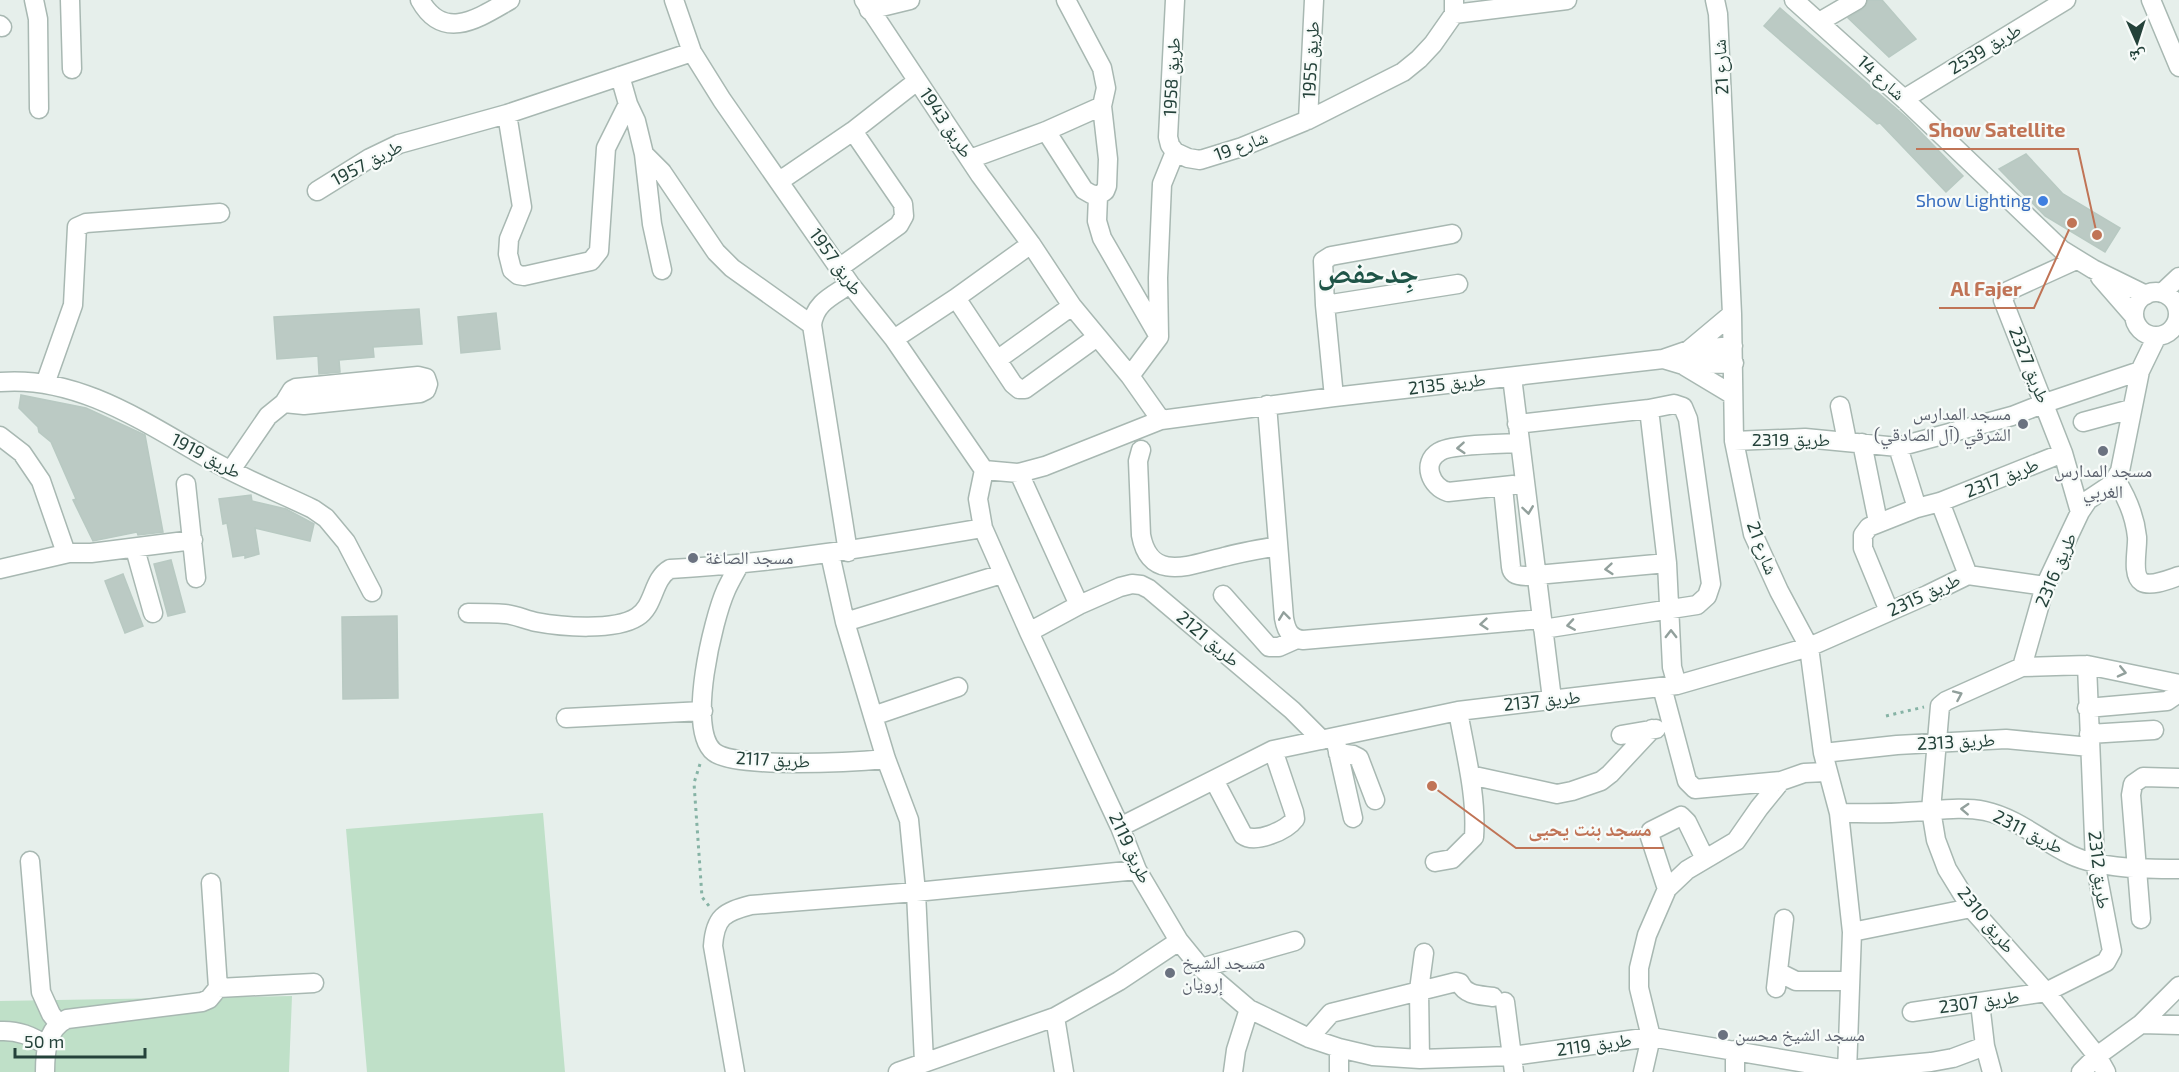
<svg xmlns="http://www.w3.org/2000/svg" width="2179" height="1072" viewBox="0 0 2179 1072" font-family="'Exo 2','Noto Naskh Arabic',sans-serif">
  <rect width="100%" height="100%" fill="#e6efeb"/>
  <path fill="#bfe0c8" d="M543,813L565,1072H367L346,829Z
    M292,996L289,1072H0V1001Z"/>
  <path fill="#bbcac4" stroke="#b8c9c2" stroke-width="1.5" d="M1868,0H1882L1916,39L1889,57L1848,18L1863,9Z
    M1780,8L1907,118L1963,176L1946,192L1880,123L1877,124L1764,26Z
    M2026,154L2063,194L2120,228L2105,252L2045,216L1999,169Z
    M419,309L422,344L373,347L374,357L339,360L340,372L319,374L318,356L277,359L274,317Z
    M496,313L500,349L461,353L458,317Z
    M21,395L86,408L145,435L163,532L138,535L137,532L93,541L73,500L76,499L51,442L39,432L38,427L19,408Z
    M251,495L252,501L286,509L314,524L310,541L255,528L259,554L245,558V555L233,557L227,523L223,524L219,499Z
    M171,560L185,612L168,616L154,564Z
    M123,574L143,626L125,633L105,581Z
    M397,616L398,698L343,699L342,617Z"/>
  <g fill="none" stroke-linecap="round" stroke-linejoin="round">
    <g stroke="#a8b8b2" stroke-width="21">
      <path id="minor" d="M34,0L38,19L39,109
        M70,0L72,69
        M420,0C444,43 480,17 510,0
        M674,0L692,52L722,100L850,284L894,339L984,470
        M864,0L980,175L1031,244L1072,306L1130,376L1161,420
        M1175,0L1168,137L1170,145L1175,152L1188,158L1200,160L1242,147L1308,120L1403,72L1419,59L1433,44L1454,14V0
        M1715,0L1718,14L1732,314L1734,441L1753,534L1779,591L1809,647L1823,753L1839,813L1852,932L1847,1072
        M1794,0L1904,99L2062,250L2093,269L2146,295
        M2151,0L2179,67
        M869,10L910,0
        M1454,14L1567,0
        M1819,22L1857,0
        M0,25L2,27
        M620,76L628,104L636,121L644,154L652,224L662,270
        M1904,99L2066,0
        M507,114L522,207L509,239L508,254L512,270L518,275L524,276L591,261L599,251L606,148L628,104
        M1308,120L1314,0
        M1046,131L1084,190L1091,194L1098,196L1105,191L1107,186L1108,159L1102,106L1106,88L1102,68L1066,0
        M644,154L662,172L716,252L732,268L812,325
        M970,159L1046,131L1102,106
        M778,180L787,176L853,131L917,81
        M317,191L370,158L399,144L507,114L692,52
        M1098,196L1097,221L1102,238L1158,335
        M2076,260L2008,291L2003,300L2063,453L2080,512
        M839,268L899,225L904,216L903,204L853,131
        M2100,277L2134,316
        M2134 314a22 22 0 1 1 44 0a22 22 0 1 1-44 0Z
        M2162,293L2179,277
        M956,298L1013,384L1019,389H1025L1097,337
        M1325,305L1458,284
        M894,339L956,298L1031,244
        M1689,350L1732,314
        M1663,359L1689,350L1733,346
        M997,360L1072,306
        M1683,365L1733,395
        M1130,376L1159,337L1158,278L1162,184L1175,152
        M1512,377L1552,699
        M0,382C81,375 151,427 218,464C249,481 282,494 313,509L326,518L346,542L372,592
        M45,384L73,305L77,227L86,223L220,213
        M1334,397L1325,305L1323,261L1331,256L1452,234
        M1267,405L1284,618C1286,630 1290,639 1303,640L1542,619
        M1840,406L1847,441
        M1649,409L1667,563L1672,667L1677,685
        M2083,422L2131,409
        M1517,424L1649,409L1674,404L1683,407L1688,419L1711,584L1707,596L1697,605L1543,629
        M0,436L22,453L41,481L65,550L69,553H91L193,540
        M1734,441L1805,438L1898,447L2012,416L2045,403L2140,371
        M1862,443L1878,522
        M1898,447L1917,508
        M1141,450L1138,461L1141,535C1150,584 1192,564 1224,557C1242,552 1260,549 1278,546
        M231,470L268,416L284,403L304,405L420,393L426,390L428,384L426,378L418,376L296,388L292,390L284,403
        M984,470L978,499L983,528L1029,632L1120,827L1137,870L1179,941L1201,968L1249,1009L1309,1038L1339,1048L1373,1056L1420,1059L1512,1056L1651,1037L1847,1070L1931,1062L1953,1058L1985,1046
        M984,470L1019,473L1045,466L1161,420L1334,397L1663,359L1683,365L1734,363
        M1019,473L1079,605
        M2116,480C2126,496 2135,517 2137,537C2138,548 2131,575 2142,582C2151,587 2170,579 2179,576
        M186,484L196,578
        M1513,485L1448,492C1431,487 1421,463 1439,452C1450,444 1504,444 1520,443
        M1503,487L1511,567C1512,575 1518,576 1526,576L1667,563
        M1940,502L1968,575
        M135,549L153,613
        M848,552L812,325C815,302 833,296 850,284
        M830,554L845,622L873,716L886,759L909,820L916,892L924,1062
        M739,565C735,573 730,581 726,590C713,619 686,730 714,752C735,769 855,762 886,759
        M0,569L69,553
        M1223,595L1269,647H1279L1297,639
        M1889,611L1863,548V535L1869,527L1917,508L1940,502L2063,453
        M468,613C480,613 493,613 505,614C516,615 526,620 536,622C562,627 615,631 637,617C655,606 652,579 670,569C777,563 878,546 983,528
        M845,622L1002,574
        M1029,632L1079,605L1120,587L1132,584L1141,585L1149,589L1292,710L1322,740
        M2022,667L2045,586L2080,512L2088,500L2112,484L2120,471L2140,371L2157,336
        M1662,687L1687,781L1695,789L1781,781
        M2087,708L2167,701L2179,693
        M873,716L958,687
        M566,718L703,711
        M2089,734L2154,730
        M1621,735L1656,729
        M1335,738L1353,818
        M1338,753L1353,755L1359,758L1375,800
        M1823,753L1897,745L2006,739L2090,747
        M1470,775L1557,794L1572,791L1601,781L1610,774L1652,729
        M1214,780L1243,835C1255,844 1286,831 1295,819L1294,812L1273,750
        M1839,813C1862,813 1885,814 1908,812C1934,811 1960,806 1985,811C2017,818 2042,841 2071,855C2101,869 2146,869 2179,869
        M1120,827L1273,750L1458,711L1677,685L1809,647L1927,595L1968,575L2045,586
        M30,861L41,992L51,1014L58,1023
        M1435,862L1452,859L1474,837C1477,795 1465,752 1458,711
        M211,883L218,988
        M1667,889L1650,837L1651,831L1681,816L1687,822L1705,859
        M2141,919L2131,795L2133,784L2143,777L2179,778
        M1852,932L1971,908
        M1201,968L1295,941
        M1778,972L1796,981H1850
        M1776,988L1784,919
        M1505,1002L1514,1072
        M1980,1003L1985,1046L1992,1072
        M1912,1012L2046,992L2106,962L2112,951L2095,862L2087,665
        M1055,1017L1064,1072
        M2141,1024L2179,1025
        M0,1031C18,1030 32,1036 47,1046
        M1309,1038L1331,1013L1456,982L1460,983C1466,996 1480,995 1493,997
        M1420,1059L1419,990L1424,953
        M45,1072C45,1052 47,1028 67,1019L202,1002L209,999L218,988L314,983
        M735,1072L713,946C715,917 724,912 751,905L916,892L1137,870
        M898,1072L1055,1017L1119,981L1179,941
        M1233,1072L1236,1050L1249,1009
        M1339,1072V1048
        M1643,1072L1651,1037L1639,988V968L1647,935L1667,889L1687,870L1736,841L1759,808L1781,781L1804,773L1826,772
        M1735,1072V1050
        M2081,1072L2097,1056L2141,1024L2179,986
        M2106,1072L2097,1056L2046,992L1971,908L1947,869L1936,840L1931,810L1940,706L1946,701L2022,667L2087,665L2179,684"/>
    </g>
    <path stroke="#86b3a5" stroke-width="3" stroke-dasharray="3 4.5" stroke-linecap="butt" d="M1886,716L1924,707
      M700,764L694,783L702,897L709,906"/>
    <use href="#minor" stroke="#fff" stroke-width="18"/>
  </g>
  <defs><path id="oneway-chevron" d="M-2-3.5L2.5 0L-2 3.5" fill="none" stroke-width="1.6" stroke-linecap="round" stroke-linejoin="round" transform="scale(1.5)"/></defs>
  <g stroke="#92a09c">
    <use href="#oneway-chevron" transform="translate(1461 448) rotate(176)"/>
    <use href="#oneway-chevron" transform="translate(1528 510) rotate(82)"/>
    <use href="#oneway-chevron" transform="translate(1609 569) rotate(175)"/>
    <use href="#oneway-chevron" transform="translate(1284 616) rotate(-97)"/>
    <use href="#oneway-chevron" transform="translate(1484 624) rotate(175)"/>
    <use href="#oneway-chevron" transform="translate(1571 625) rotate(171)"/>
    <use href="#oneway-chevron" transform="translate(1671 634) rotate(-90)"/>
    <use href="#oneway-chevron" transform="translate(2122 672) rotate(13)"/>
    <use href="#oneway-chevron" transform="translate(1958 695) rotate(-24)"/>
    <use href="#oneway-chevron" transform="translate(1965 809) rotate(-177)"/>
  </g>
  <circle fill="#3f7fe0" stroke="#f7fbf9" stroke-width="2" cx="2043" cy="201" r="6"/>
  <g fill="#6b7280" stroke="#f7fbf9" stroke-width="2">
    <circle cx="2023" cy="424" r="6"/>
    <circle cx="2103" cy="451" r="6"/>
    <circle cx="693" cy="558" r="6"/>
    <circle cx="1170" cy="973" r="6"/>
    <circle cx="1723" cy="1035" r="6"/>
  </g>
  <g text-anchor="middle" stroke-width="4.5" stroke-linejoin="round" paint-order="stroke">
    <g font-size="18" fill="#24423a" stroke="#f7fbf9">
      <text transform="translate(1985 49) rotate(-31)" y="6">طريق 2539</text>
      <text transform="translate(1311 60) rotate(-87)" y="6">طريق 1955</text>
      <text transform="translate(1721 67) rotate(-93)" y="6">شارع 21</text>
      <text transform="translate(1172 77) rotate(-87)" y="6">طريق 1958</text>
      <text transform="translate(1881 78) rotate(42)" y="6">شارع 14</text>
      <text transform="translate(946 123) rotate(56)" y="6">طريق 1943</text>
      <text transform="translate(1241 146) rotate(-20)" y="6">شارع 19</text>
      <text transform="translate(367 163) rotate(-28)" y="6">طريق 1957</text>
      <text transform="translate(836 262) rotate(54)" y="6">طريق 1957</text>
      <text transform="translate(2029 365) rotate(68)" y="6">طريق 2327</text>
      <text transform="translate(1447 384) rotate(-7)" y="6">طريق 2135</text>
      <text x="1791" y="446">طريق 2319</text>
      <text transform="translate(206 456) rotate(28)" y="6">طريق 1919</text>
      <text transform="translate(2002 478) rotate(-22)" y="6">طريق 2317</text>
      <text transform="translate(1762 548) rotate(69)" y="6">شارع 21</text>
      <text transform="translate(2056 570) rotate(-67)" y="6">طريق 2316</text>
      <text transform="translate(1924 595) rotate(-25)" y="6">طريق 2315</text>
      <text transform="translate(1208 639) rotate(40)" y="6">طريق 2121</text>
      <text transform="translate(1542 701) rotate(-6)" y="6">طريق 2137</text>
      <text transform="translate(1956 742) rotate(-3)" y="6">طريق 2313</text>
      <text transform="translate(773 760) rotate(3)" y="6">طريق 2117</text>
      <text transform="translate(2028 832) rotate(27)" y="6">طريق 2311</text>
      <text transform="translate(1130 848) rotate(65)" y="6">طريق 2119</text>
      <text transform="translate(2099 870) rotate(83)" y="6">طريق 2312</text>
      <text transform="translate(1986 920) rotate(51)" y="6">طريق 2310</text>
      <text transform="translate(1979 1002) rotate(-8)" y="6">طريق 2307</text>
      <text transform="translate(1594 1045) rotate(-8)" y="6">طريق 2119</text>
    </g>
    <g font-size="18" fill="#366cbe" stroke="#f7fbf9" text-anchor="end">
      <text x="2031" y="207">Show Lighting</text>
    </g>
    <g font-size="18" fill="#5b616d" stroke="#f7fbf9" text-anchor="start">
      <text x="2011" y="420" text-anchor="end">مسجد المدارس<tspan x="2011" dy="21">الشرقي (آل الصادقي)</tspan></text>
      <text x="2103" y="477" text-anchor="middle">مسجد المدارس<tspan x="2103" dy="21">الغربي</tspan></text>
      <text x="705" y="564">مسجد الصاغة</text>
      <text x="1182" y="969">مسجد الشيخ<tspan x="1182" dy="21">إرويان</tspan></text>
      <text x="1735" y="1041">مسجد الشيخ محسن</text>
    </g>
    <g font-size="30" font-weight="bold" fill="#1f5548" stroke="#f7fbf9">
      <text x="1368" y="283">جِدحفص</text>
    </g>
  </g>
  <path fill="none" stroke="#c07456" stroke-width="2" d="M2097 235L2078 149H1916M2072 223L2034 308H1939M1432 786L1516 848H1664"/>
  <g fill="#c07456" stroke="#f7fbf9" stroke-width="2">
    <circle cx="2097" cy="235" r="6"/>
    <circle cx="2072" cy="223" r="6"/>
    <circle cx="1432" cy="786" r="6"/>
  </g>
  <g font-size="20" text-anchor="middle" font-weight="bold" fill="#c07456" stroke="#f7fbf9" stroke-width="4.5" stroke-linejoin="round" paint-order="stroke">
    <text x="1997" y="137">Show Satellite</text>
    <text x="1986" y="296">Al Fajer</text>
    <text x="1590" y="836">مسجد بنت يحيى</text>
  </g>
  <g transform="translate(2137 42) rotate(177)" stroke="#f7fbf9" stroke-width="4.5" paint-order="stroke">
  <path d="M0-4.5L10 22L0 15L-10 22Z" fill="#24423a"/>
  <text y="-9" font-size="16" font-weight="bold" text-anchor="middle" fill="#24423a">ش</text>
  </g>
  <path d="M15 1048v9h130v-9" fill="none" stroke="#24423a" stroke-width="3"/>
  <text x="24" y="1048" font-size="18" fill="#24423a" stroke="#f7fbf9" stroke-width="4.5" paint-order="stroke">50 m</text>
</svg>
